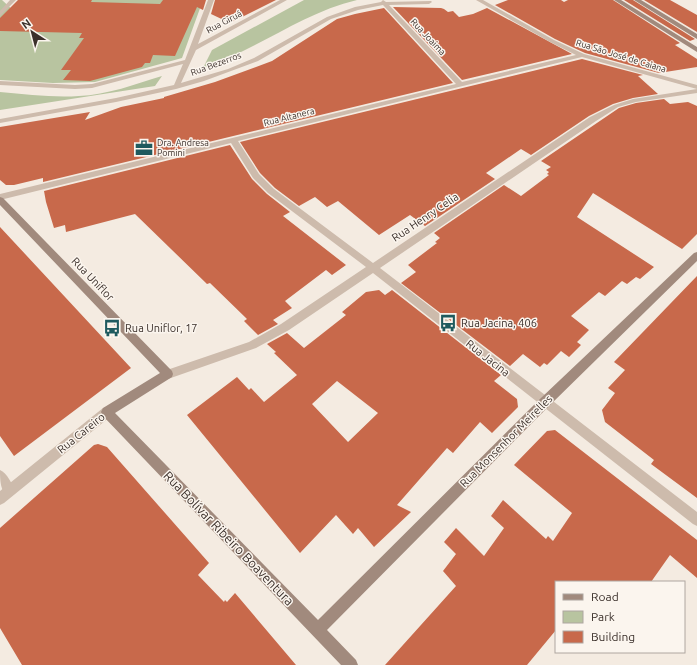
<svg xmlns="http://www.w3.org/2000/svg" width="697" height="665" viewBox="0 0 697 665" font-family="Ubuntu,sans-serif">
  <rect width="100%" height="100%" fill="#f4ebe1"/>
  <path fill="#b8c4a0" d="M0,0H2L15,12L24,0H203L182,58L95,82L53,83L0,80Z
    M304,0H357C302,13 257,50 203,68L212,50Z
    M162,76L155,86L0,110V92C27,94 53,98 79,96C107,95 136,84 162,76Z"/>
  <path fill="#c8694b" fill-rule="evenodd" d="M18,0H92L91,2L160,4L163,0H206L203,10L197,7L175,56L153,55L150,63H145L142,67L90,81L63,80L71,70H61L84,38H79L82,33L0,31V18Z
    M215,0H276L230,23L211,14Z
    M508,0H561L564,2L568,0H613L680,43L675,45L697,59V67L659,73L585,53L555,39L495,5Z
    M624,0H633L695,39L690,41Z
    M644,0H670L697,15V32Z
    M393,7L441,8L444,9L448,12L453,11L459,17L473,14L487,8L572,54L462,80Z
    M384,8L453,83L43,182V178L14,185H6L0,180V127L90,112L85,120L121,107L164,98V97L215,82L272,61L337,19L355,14Z
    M582,59L643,75L638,76L658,94L633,98L613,104L589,116L531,155L521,149L486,173L495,179L425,226L410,215L379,235L338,201L327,207L315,197L299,206L275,188L260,173L240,142Z
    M664,99L670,104L688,102L697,106V234L682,249L593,193L577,217L654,267L640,279L636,277L627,284L622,281L605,296L599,292L571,316L589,330L577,342L581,345L569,357L561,351L547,365L544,363L540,367L523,354L510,366L401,283L416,272L408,265L437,243L435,242L440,238L434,233L504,185L521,196L549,175L547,174L549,172L546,170L551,167L541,161L619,108L636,103Z
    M230,145L252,179L267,194L290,212L283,216L346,265L332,275L326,270L285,301L292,308L273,320L278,324L258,335L244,321L247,319L210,283L207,284L135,214L66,232L65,225L54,228L46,202L44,191Z
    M0,227L131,368L14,456L0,436Z
    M697,276V498L651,464L654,460L605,422L602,410L615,393L608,388L625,370L614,362Z
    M379,290L385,295L392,290L501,375L494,381L517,399L518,407L492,433L480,422L453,453L447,448L397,505L411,512L374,547L358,528L353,534L336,515L300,553L187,415L237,377L249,390L251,388L264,402L297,375L274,353L276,352L267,344L287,333L304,348L346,315L342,312L366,292ZM337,381L378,413L348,442L312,404Z
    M555,430L697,540V578L670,555L651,582H556V630L527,665H385L456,586L443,571L456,554L444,542L456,528L484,556L504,528L491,516L503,500L546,539L548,536L553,541L572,513L514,465L547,431Z
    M98,444L107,447L209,563L198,575L224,602L225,600L227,602L235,593L296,665H22L0,628V528L94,445Z"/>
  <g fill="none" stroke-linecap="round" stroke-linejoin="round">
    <path fill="#cdbbac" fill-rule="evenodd" d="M0,470C7,473 12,484 15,491L13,495L9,497C0,492 0,480 0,470Z"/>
    <path fill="#cdbbac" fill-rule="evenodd" d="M10,0H16L0,16V11Z
      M208,0H214L198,44L280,0H287L196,50L181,83L228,69L254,58L327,17L355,7L381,2L383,0L386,2L431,1L432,2L429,4L389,5L462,82L576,55L550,42L476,0H483L554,40L584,54L697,85V93L636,102L618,107L596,121L380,268L697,512V526L693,524L373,273L289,330L256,348L168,379L164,377L163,374L164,371L249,342L281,324L366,267L268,193L253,178L231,143L0,200V194L456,84L383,5L358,10L331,19L258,61L204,81L176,89L116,102L0,123V119L116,98L174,85L183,64L92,88L75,89L0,85V81L75,85L92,84L185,60ZM582,57L697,89L633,99L614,105L590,117L373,263L274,189L259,174L238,141Z
      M107,407L111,408L113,412L111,416L4,503L0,505V491L103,408Z"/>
    <path fill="#a18a7d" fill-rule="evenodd" d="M614,0H621L697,47V52Z
      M634,0H641L697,34V39Z
      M0,197L3,198L172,371L173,374L172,377L115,413L318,620L541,398L694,253L697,252V261L549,406L327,630L356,660L358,665H341L103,416L101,412L103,408L160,373L0,205Z"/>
  </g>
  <defs>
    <g id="office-bare" transform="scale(1.38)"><path d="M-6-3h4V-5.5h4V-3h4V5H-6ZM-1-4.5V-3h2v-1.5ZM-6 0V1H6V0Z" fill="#1f5a5e" stroke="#fbf5ee" stroke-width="2.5" paint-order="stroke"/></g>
    <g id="bus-bare" transform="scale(1.38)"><path d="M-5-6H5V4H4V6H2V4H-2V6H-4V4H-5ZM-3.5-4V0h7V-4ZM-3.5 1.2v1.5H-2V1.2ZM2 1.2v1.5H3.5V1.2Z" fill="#1f5a5e" stroke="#fbf5ee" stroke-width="2.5" paint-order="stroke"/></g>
  </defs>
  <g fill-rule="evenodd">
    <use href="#office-bare" x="144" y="148"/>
    <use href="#bus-bare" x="448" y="323"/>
    <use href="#bus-bare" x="112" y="328"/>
  </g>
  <g text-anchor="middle" stroke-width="3" stroke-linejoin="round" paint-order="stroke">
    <g font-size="9" fill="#3b302b" stroke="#fbf5ee">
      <text transform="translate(224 22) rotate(-28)" y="3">Rua Giruá</text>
      <text transform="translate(428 37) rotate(47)" y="3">Rua Joaima</text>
      <text transform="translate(621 56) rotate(17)" y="3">Rua São José de Caiana</text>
      <text transform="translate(216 64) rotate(-20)" y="3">Rua Bezerros</text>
      <text transform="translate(289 117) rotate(-14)" y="3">Rua Altanera</text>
    </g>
    <g font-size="9" fill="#3b302b" stroke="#fbf5ee" text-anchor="start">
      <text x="157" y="146">Dra. Andresa<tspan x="157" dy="10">Pomini</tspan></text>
    </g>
    <g font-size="11" fill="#3b302b" stroke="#fbf5ee">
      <text transform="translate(425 217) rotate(-34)" y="4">Rua Henry Celia</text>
      <text transform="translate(93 279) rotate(46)" y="4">Rua Uniflor</text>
      <text transform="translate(488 358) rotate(38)" y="4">Rua Jacina</text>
      <text transform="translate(81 433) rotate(-39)" y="4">Rua Careiro</text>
      <text transform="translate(506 441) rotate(-45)" y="4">Rua Monsenhor Meirelles</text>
    </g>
    <g font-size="11" fill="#3b302b" stroke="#fbf5ee" text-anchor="start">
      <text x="461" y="327">Rua Jacina, 406</text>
      <text x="125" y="332">Rua Uniflor, 17</text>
    </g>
    <g font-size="13" fill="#3b302b" stroke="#fbf5ee">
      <text transform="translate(229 538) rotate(46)" y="5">Rua Bolívar Ribeiro Boaventura</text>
    </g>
  </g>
  <rect x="555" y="581" width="130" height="72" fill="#fbf5ee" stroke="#aea6a0"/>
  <rect x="563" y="594" width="20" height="6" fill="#a18a7d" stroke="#aea6a0"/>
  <text x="591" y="601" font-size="12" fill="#3b302b">Road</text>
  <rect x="563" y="611" width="20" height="12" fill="#b8c4a0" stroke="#aea6a0"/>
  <text x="591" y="621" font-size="12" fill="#3b302b">Park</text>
  <rect x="563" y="631" width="20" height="12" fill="#c8694b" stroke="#aea6a0"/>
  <text x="591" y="641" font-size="12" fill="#3b302b">Building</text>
  <g transform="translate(32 32) rotate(324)" stroke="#fbf5ee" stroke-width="3" paint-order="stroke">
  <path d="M0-3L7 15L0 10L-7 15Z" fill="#3b302b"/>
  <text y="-6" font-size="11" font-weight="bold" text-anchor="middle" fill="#3b302b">N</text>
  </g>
</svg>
